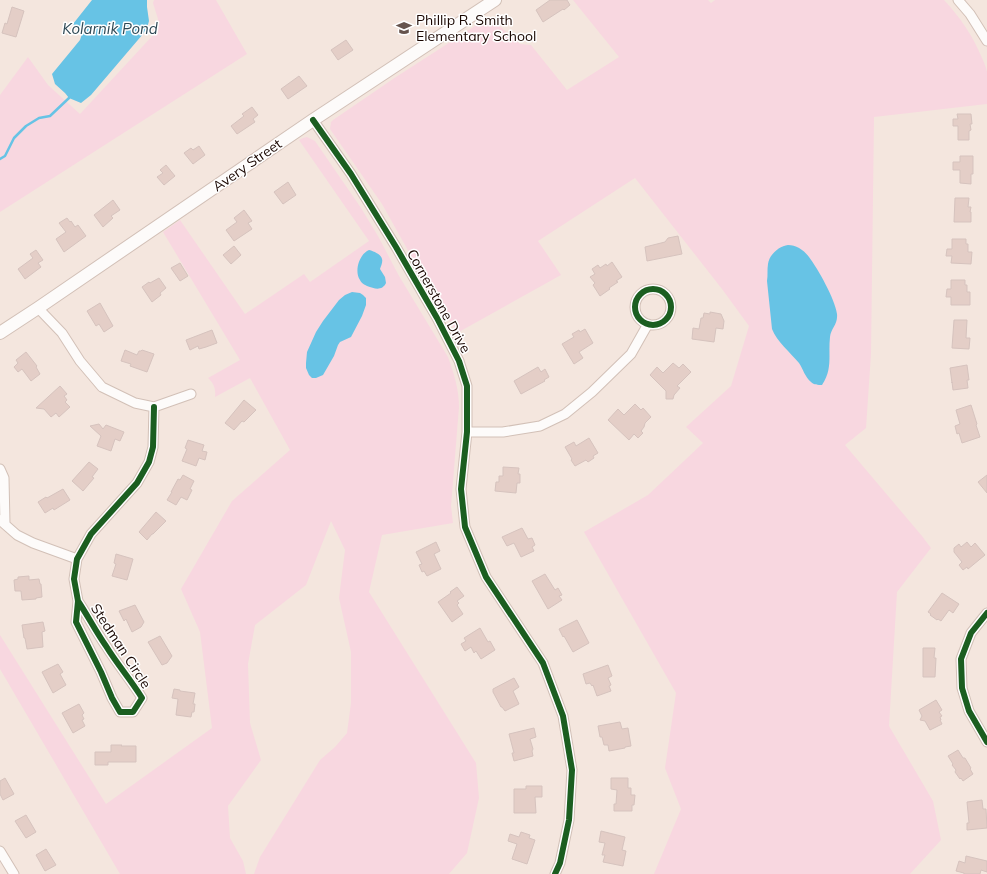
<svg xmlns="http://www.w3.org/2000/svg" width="987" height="874" viewBox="0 0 987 874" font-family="Mulish,sans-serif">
  <rect width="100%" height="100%" fill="#f4e6de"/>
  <path fill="#f8d7e0" d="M154,0H216L247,54L0,212V95L28,57L48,85L80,114L155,33L158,19L153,3Z
    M573,0H708L711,3L715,0H944C960,17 973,36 982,58C984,62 986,67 987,72C987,83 987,94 987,104L874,117L871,354L866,428L845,445L922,536L931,548L897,592L889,726L933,801L941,840L910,874H654L681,809L665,768L676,693L584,532L648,495L703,443L686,427L731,386L749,326L722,289L635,178L538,241L561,275L457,333L424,279L382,204L330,129L331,122L333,120L396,77L489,17L520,44L531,45L567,90L619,57Z
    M307,137L315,141L361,208L378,236L399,276L448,357C454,374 459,389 459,407L452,494L451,506L453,523L382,535L369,592L476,763L479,798L467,853L449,874H254L260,857L320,760L335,747L347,733L351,703V652L339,598L345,550L331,521L306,585L255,625L248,664L250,723L261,760L228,806L230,838L243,861L246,874H120L0,669V635L106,804L212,728L200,632L181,589L232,501L290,450L250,378L215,397C216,390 214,383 208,378L240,360L163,232L180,220L245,314L304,274L310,282L369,241L299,140L303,138Z"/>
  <path fill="#67c3e5" d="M92,0H147V7L149,21L147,28L143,34L91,95L81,103L69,98L65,93L55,84L52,74L80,40L82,34L78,29L73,24Z
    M788,245C796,245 804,250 809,257C818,269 835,299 837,314C838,325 831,328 830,337C828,355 833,369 822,385C818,385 814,385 811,382C805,377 803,369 799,363C790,352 777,342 772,329L767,281C768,275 767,270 768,264C769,255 779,246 788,245Z
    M369,250C373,251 381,254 382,259C383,262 381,266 380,269L385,277L386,283C382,291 375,289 367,286C365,285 361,283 360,280C354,272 359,254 369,250Z
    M352,292L360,293L363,295L366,298V305L362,316L351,337L340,342L338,345L334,356L323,375L316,378H312L309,375L306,368V363L307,352L316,332L323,321L339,300L345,295Z"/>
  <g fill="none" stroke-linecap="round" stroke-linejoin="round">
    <path stroke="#67c3e5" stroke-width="2.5" d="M0,159L5,156L14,138L26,126L39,118L50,116L69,98"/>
  </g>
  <path fill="#e4cec7" stroke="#d6c3be" d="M550,0H567L570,5L564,10L563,9L543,22L536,10Z
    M12,7L24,11L16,37L2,33L5,23L7,24Z
    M346,40L353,50L338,60L331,50Z
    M299,76L307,86L288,99L281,89Z
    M252,107L258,115L253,119L255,122L237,134L231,126L244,116L242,114Z
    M957,114H971L972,124H970L971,130L969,131V140H958V126H953V119H958Z
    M199,146L205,155L193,164L184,153L191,148L193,150Z
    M960,156H973V174H971V184L960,183V170H953V162H960Z
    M166,165L175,176L164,185L157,177L163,173L160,170Z
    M288,182L296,195L283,204L274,192Z
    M955,198H969L968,207H971L970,212H971V222H954Z
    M113,200L120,210L111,216L113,218L103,227L94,215Z
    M244,210L252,221L248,223L252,229L234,241L226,230L237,222L234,218Z
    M67,218L70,222L71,221L75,227L78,225L86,236L64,252L56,239L66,232L59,223Z
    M678,236L682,254L647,261L645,247L665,242L668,238Z
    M952,239H966V244H968V252H972L971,264L951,263L952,256H946L947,249H952Z
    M234,246L241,255L231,264L223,255Z
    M36,250L43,260L38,263L41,267L25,279L18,269L33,258L30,254Z
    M612,262L622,277L616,281L618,282L609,288L610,289L600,296L593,285L595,283L590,277L595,274L592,269L598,265L600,268L606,264L607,266Z
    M180,263L188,276L180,281L171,268Z
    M159,278L166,288L160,293L161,295L152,302L142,287L149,282L150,283Z
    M951,280H965V285H967V292H970V305H951V297H946L947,289H951Z
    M100,303L113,326L104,332L99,324L96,326L87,311Z
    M710,312L721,314L724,321L723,329L716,328L714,342L692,339L693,328L699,329L701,318H703L704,313L710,314Z
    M954,320H967L966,338H970L969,349L952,348Z
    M585,329L593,343L579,352L583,358L574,364L562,344L574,337L572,334L579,330L580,332Z
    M212,330L217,343L206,347L199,349L198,346L190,350L186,340Z
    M125,350L137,355L139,351H141L142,350L154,354L147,372L130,366L131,364L121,361Z
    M26,352L37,366L36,367L40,374L31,381L22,369L18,372L14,367L18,363L16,360Z
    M673,363L679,368L683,364L691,372L677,386L680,388L674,395L673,399H666V391L650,375L657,367L663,373Z
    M967,365L969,380H967L968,388L953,390L952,382V383L950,368Z
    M538,367L541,372L545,369L549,377L544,380L545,381L521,394L514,381Z
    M60,386L67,394L64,396L67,400L65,402L70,407L59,417L56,413L51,417L44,409L36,408Z
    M244,400L256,410L244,422L242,421L234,430L225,423Z
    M635,404L641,410L643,408L651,417L645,423L644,427L641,431L643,433L638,438L634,434L629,440L608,420L618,409L624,415Z
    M971,405L977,424L976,425L980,437L962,443L959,433L957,434L955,426L960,424L956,410Z
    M99,424L103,429L106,425L124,432L120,441L115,439L111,451L97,446L101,436L90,426Z
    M589,438L598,453L593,456L594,458L588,462L586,460L575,466L571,460L572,459L565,447L574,442L576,446Z
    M188,440L204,445L202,451L207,452L205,460L199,458L196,466L182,461L187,449L185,448Z
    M89,462L98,469L92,477L94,478L83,491L72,481Z
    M503,467L519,468L518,474H520V483H517L516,493L495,491L496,482H499V476H503Z
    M183,475L194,481L190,489L192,490L187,500L181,497L176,505L167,500L172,492H171L178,479L180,480Z
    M987,475V493L978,482Z
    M63,489L70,500L54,510L53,508L45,513L38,502L46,497L47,498Z
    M156,512L166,521L153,534H152L147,540L139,532Z
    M522,528L528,539L532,538L535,545L532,547L534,551L521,557L514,543L507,546L502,537Z
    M436,542L440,551L434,554L441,569L427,576L424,571L422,572L419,565L422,564L416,552Z
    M967,542L971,547L975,543L985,555L968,569L967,567L963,570L959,565L962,562L954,552V548L959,544L961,547Z
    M116,554L133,559L127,580L112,576L116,564L114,563Z
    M545,574L555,590L558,588L562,595L559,596L562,600L548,609L532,581Z
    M29,576V580L39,579L40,584H41L42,597L36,598V599L22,600L21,591H15L14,580L18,579V577Z
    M457,587L464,596L457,601L459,603L457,605L463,614L452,622L438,602L451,593L450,592Z
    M942,593L959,604L953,613L949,610L941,621L938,619L937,620L930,615L931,614L928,612Z
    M135,605L144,622L141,627L132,632L126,619L124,621L119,611Z
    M577,620L589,643L573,652L564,636L563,637L559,629Z
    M43,622L45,631L42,632L43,647L27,649L25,638H24L22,625Z
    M480,628L488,642L490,641L495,650L481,659L476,651L474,653L471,647L465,651L461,644L466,641L464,638Z
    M160,636L172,656L167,663L162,665L148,642Z
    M923,648H935L934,658H936L935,677H923Z
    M58,664L63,672L60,674L66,685L53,693L42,672Z
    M608,665L612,676L608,678L611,685L609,686L611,691L597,696L593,685L592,686L590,683L586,684L583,674Z
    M514,678L519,687L513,691L519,704L505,711L502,707H501L493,692V689Z
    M174,689L180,690V691L195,693L193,704H195L194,712H192L191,717L176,715L178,699L172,698Z
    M936,700L942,710L939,712L942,716L940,717L941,720H940L942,724L930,730L925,721L920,720L922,716L919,710Z
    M79,704L84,713L82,715L84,719L82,720L85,726L73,733L62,713Z
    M620,722L622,729L628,728L631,746L625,747V748L609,751L608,745H604L602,737H600L598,726Z
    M534,728L536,737L530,739L533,749L532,751L533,756L514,761L512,753H514L509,734Z
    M111,745H122L121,746H136V762H108V765H95V752H111Z
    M958,750L963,758H965L971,768L970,769L973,774L963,781L961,778L960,779L955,772L956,770L952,765L953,764L948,756Z
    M5,778L14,794L3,800L0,794V781Z
    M611,778H628V788H631V795H635L634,805H632V811H614V804H616L617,790L611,789Z
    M526,786H542V797H535L536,813H514V789H526Z
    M982,800L983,809H986L987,828L967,830V823H969L967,802Z
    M26,815L36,832L26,838L15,821Z
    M601,831L625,837L622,850L626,851L623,866L603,862L605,855H602L605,843L599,842Z
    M521,832L530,835L529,838L535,840L527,864L512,859L517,844L508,841L510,834L519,837Z
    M46,849L56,865L45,871L36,855Z
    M966,856L987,861V872L981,870L980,874H964V873L956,871L959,861L965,863Z"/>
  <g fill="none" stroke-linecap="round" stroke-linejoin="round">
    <g stroke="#d2c0b7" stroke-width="11">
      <path id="minor" d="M958,0L970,14L987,41
        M313,120L351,174L396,247L437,318L459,361L467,386V432L461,489L465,527L486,577L543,663L563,716L572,770L569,820L560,863L555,874
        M635 307a18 18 0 1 1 36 0a18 18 0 1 1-36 0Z
        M38,308L62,333L80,361L102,387L135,403L154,407L191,394
        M467,432H503L540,426L565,414L592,392L631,354L648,324
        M0,469L4,478L5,524
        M0,520L17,535L33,543L77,559
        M78,601C88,616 96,632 106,646C117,664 131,680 142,698L133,712H120L112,698L101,672L76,622L78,601L74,579L77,559L91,534L137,483L149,462L153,447L154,407
        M987,613L971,633L961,659L962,688L969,711L987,742
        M0,851L14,874"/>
    </g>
    <g stroke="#d2c0b7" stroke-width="14">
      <path id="secondary" d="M0,333L38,308L313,120L495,0"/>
    </g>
    <use href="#minor" stroke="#fdfbfa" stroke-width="9"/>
    <use href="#secondary" stroke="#fdfbfa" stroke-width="12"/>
    <g stroke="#fff" stroke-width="8">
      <path id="cycleway" d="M313,120L351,174L396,247L437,318L459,361L467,386V432L461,489L465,527L486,577L543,663L563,716L572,770L569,820L560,863L555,874
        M635 307a18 18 0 1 1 36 0a18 18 0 1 1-36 0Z
        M78,601C88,616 96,632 106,646C117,664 131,680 142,698L133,712H120L112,698L101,672L76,622L78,601L74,579L77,559L91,534L137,483L149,462L153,447L154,407
        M987,613L971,633L961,659L962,688L969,711L987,742"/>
    </g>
    <use href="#cycleway" stroke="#1b5e20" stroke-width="6"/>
  </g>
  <defs>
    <g id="school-bare" transform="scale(1.2)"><path d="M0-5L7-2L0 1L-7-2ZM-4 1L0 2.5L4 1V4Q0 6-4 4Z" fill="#66544e" stroke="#fff" stroke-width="2.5" paint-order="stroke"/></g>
  </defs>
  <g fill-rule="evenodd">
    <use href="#school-bare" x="404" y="28"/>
  </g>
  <g text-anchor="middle" stroke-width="3" stroke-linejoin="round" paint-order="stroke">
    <g font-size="14" fill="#190600" stroke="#fff" text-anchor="start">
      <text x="416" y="25">Phillip R. Smith<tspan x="416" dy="16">Elementary School</tspan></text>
    </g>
    <g font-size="14" fill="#190600" stroke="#fff">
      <text transform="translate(247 165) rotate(-35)" y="5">Avery Street</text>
      <text transform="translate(439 301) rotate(61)" y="5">Cornerstone Drive</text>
      <text transform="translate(121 646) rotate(57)" y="5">Stedman Circle</text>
    </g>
    <g font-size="15" font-style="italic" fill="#2e4955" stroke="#fff">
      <text x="110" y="34">Kolarnik Pond</text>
    </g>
  </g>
</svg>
